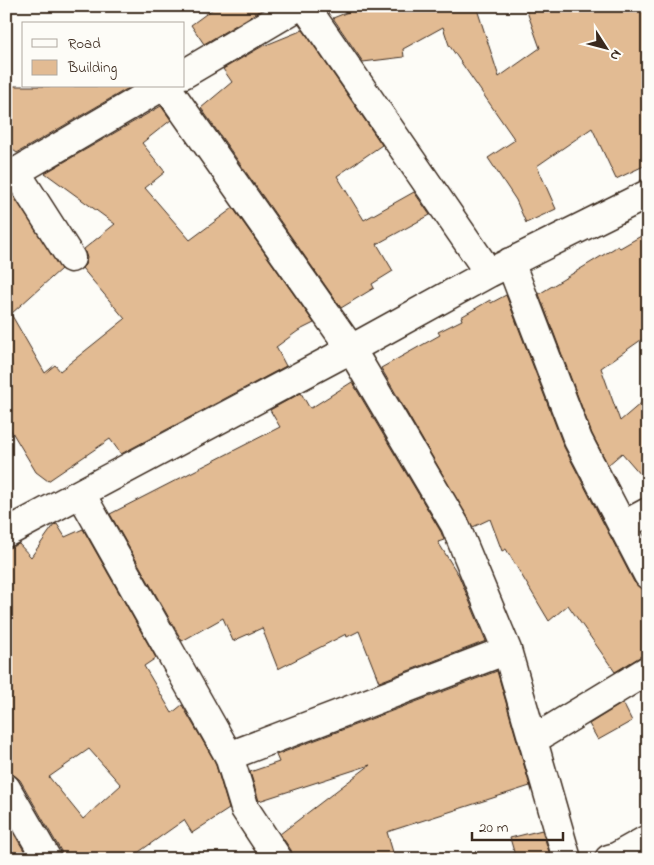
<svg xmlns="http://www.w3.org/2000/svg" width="654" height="865" viewBox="0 0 654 865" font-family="'Indie Flower',sans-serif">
  <rect width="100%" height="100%" fill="#fdfcf7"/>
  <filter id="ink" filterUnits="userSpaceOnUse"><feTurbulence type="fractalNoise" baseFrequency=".02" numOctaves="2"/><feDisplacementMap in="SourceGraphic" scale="10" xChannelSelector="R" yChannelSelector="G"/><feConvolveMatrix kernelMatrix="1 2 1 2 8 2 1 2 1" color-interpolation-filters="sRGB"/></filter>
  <g filter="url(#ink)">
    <path fill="#e2bb93" stroke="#3b2a1e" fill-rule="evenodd" d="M217,6H268L204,44L191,25Z
      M363,6H476L499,77L540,48L525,6H648V164L616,179L592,128L537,166L556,209L526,223L516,200L488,158L515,140L449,45L443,27L403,49L404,57L363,62L333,18Z
      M303,30L382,145L337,176L364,220L414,192L430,215L377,244L393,271L372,284L374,288L341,308L201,108L232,82L223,69L261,47Z
      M6,86H132L17,153L6,145Z
      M161,106L171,120L142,143L165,172L145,188L190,240L233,208L314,323L298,331L276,347L286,366L121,454L110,439L48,481L36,472L6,422V194L11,192L61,269L11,314L45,373L55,365L60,371L125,319L82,268L85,265L87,258L84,249L115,224L45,173Z
      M648,232V335L601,368L620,421L648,397V483L622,453L608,465L592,434L539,294L618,246L620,248Z
      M506,295L564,447L634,582L640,588L648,591V652L615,672L568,605L549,621L506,549L502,551L490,519L473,527L381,368L440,335L438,332L462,320L461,317L490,300L491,303Z
      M352,382L441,532L444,540L438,542L459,576L486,641L379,682L359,631L347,637L346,634L278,669L262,628L233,641L223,618L182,641L110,514L280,427L270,410L301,393L309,407L311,408Z
      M57,524L65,537L83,529L156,658L144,666L172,713L182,705L215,762L229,809L192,833L184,820L129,859H63L61,851L20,780L14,775L6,772V548L19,544L31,557L54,525ZM89,749L121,785L83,819L49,777Z
      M497,671L530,786L387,832L395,859H294L291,850L280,834L370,765L259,801L250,772L279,762L276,755Z
      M623,703L632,721L598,740L589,724Z
      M6,820L29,859H6Z
      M542,830L550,855L536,859H516L510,838Z"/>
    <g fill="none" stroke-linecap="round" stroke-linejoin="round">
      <g stroke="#3b2a1e" stroke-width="31">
        <path id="minor" d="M305,6L489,273
          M184,74L299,6
          M166,86L351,349L455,525L507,650L567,859
          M16,172L71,258
          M6,178L163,86
          M510,262L578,440L648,575
          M81,494L229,756L245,809L278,859
          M622,526L648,512
          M6,533L351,349L489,273L648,194
          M533,740L648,670
          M229,756L507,650
          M6,788L47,859
          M609,859L616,857L648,839"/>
      </g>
      <use href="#minor" stroke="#fdfcf7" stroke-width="28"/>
    </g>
  </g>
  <rect width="654" height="865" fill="none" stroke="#fdfcf7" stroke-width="25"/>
  <rect x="12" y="12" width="629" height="840" fill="none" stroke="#3b2a1e" stroke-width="2" filter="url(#ink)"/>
  <rect x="22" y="22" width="162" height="65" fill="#fdfcf7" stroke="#afa8a0"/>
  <rect x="32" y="39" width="25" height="8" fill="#fdfcf7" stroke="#afa8a0"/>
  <text x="68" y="48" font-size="15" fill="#3b2a1e">Road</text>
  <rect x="32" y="60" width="25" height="15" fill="#e2bb93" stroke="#afa8a0"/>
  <text x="68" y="72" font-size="15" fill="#3b2a1e">Building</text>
  <g transform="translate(606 48) rotate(126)" stroke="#fdfcf7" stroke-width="4" paint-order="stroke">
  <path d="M0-4L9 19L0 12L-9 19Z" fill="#3b2a1e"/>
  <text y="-8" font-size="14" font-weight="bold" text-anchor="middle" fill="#3b2a1e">N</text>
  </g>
  <path d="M472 832v8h91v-8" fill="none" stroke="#3b2a1e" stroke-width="2.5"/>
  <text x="479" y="832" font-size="15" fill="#3b2a1e" stroke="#fdfcf7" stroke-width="4" paint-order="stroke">20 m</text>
</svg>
